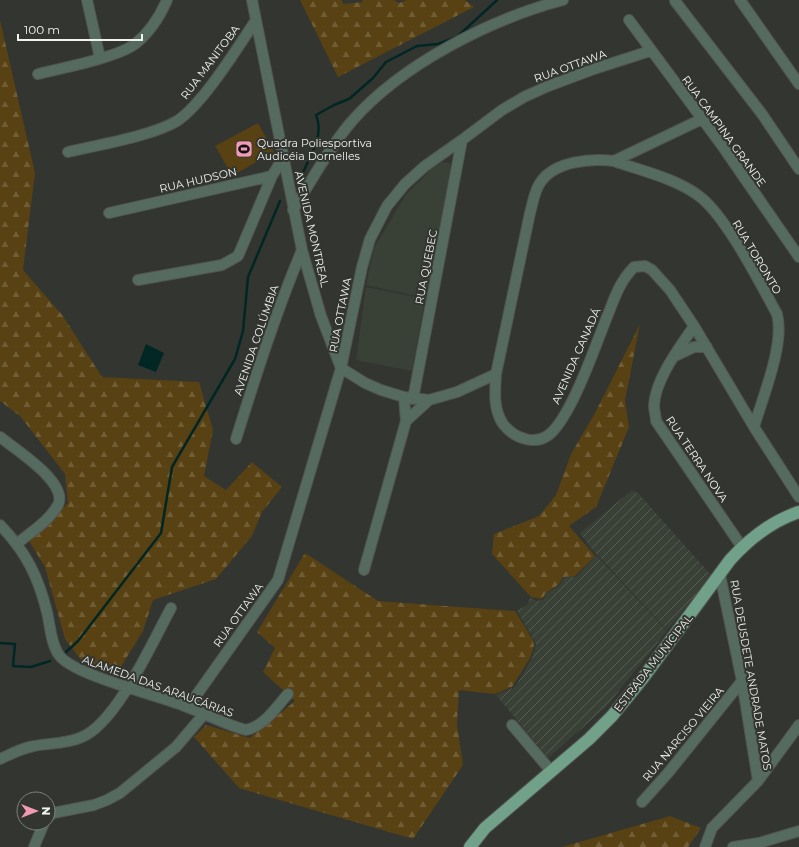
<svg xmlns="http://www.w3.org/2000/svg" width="799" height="847" viewBox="0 0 799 847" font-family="Montserrat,sans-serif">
  <defs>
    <pattern id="industrial-furrows" width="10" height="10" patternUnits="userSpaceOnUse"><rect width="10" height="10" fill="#394036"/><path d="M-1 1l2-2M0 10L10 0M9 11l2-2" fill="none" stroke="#565c53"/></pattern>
    <pattern id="forest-firs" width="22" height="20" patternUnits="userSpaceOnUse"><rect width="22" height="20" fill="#584112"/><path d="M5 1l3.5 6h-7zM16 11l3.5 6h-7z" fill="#705d35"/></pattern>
  </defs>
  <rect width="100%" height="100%" fill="#323530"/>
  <path fill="#394036" d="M442,162L450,163L452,174L426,298L366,285L374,248L405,196L431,169Z
    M366,287L425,299L412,371L356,360Z"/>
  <path fill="url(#industrial-furrows)" d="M632,490L639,494L712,576L667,630L591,548L580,533Z
    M596,555L667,631L606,707L548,758L496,695L513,688L517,684L532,658L536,645L534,640L517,611L528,604L530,598L537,601L543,600L547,593L559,586L564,578L568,576L576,577Z"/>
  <path fill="url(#forest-firs)" d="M300,0H342L343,4L362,2L363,0H394L399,3L407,0H465L474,7L338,77Z
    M0,20L35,173L23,270L63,316L102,377L199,382L213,430L204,476L226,490L252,462L282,487L262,512L252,536L216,579L153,600L143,631L119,670L82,661L65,639L45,567L29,541L68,503L65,474L20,416L0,401Z
    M640,324L625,400L629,427L596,507L569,526L595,556L575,576L563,577L558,585L546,593L542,599L531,597L492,554L494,534L539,516L556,495L571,454L595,413Z
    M305,553L378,601L515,611L533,640L534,646L530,658L512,687L495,694L459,690L457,724L463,765L413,839L239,788L194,737L206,725L250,738L295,701L263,672L275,648L257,632Z
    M670,816L701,828L688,847H562Z"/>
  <path fill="#584112" d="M258,123L274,152L232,176L215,146Z"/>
  <path fill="#002724" d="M146,344L164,353L156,372L138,365Z"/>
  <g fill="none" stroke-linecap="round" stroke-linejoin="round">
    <path stroke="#002724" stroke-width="2.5" d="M301,177C309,157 325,136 316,115L334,105L349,99L373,78L386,62L417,46L438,44L457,37L497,0
      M0,643L15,644L13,666L31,667L50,661
      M66,652L78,641L161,533L172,467L235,359L243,331L248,277L280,201"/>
    <g stroke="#51534f" stroke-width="12">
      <path id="minor" d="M87,0L100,58
        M252,0L302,250L321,316L341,368L365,383L381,390L404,397L429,400L457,392L496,374
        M740,0L799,84
        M675,1L762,114L799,169
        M629,20L723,147L799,257
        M38,74C62,68 116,58 135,44C149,33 160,16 167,0
        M702,119L614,161C591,158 554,161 540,183C534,192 533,203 530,213L496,374C495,391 493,409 503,424C514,438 536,447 551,433C574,411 596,343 609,312C615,296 621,280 634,267L645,266L652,270L670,290L694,326L754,427L799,497
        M68,152C98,145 152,136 177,121C203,104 238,47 256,20
        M614,161C642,171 675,178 699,196C726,216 760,283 777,314C785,344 763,396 754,427
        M293,210C312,180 329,148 352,121C402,64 491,19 563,0
        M109,213L272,176L283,158
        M138,280L222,265L238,256L272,176
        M694,326C680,347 655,379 654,406C654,411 656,416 656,421L742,547
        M675,356L694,347H707
        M404,397L406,421
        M413,399L462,140
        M0,437C15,449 69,483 58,505C49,521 31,532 18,543
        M236,439C256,375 276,312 302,250
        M0,525C26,552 38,576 47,612C50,625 51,644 59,655C72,675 161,696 187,707C207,714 226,725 246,730C265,726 276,707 288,694
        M364,570L406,421L429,400
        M720,575L742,681L758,781
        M188,707L278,580L341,368L362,267L370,239L387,206L405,184L425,166L462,140L502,110L524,97L546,87L594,69L650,51
        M512,725L551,771
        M0,759C11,754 22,748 34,746C50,743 67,744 82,737C117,722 153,641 171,608
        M642,802L668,773L742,681
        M48,817L53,813L94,805L107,800L120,793L176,747L204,714
        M34,847L44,823
        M705,847L712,828L758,781L799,725
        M733,847L759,843L799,831"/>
    </g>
    <g stroke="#51534f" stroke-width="14">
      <path id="major" d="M470,847L485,828L589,739L612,716L643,678L730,560C749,539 772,521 799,512"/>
    </g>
    <use href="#minor" stroke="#556b5f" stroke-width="10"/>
    <use href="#major" stroke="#72a189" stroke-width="12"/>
  </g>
  <defs>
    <g id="stadium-square" transform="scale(0.9)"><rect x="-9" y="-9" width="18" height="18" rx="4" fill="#f19ab4" stroke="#323530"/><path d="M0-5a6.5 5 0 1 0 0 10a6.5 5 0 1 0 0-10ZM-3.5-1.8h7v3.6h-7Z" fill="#111"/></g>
  </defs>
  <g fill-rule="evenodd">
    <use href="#stadium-square" x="244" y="149"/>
  </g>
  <g text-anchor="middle" stroke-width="4" stroke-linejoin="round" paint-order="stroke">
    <g font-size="11" fill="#f1f3f0" stroke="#323530">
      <text transform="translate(210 62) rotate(-53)" y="4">RUA MANITOBA</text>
      <text transform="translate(570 66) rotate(-20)" y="4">RUA OTTAWA</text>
      <text transform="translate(724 131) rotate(54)" y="4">RUA CAMPINA GRANDE</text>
      <text transform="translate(198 180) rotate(-13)" y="4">RUA HUDSON</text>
      <text transform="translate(312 229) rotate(77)" y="4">AVENIDA MONTREAL</text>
      <text transform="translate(757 257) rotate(59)" y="4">RUA TORONTO</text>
      <text transform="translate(426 267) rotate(-79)" y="4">RUA QUEBEC</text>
      <text transform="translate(340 315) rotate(-79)" y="4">RUA OTTAWA</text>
      <text transform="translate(256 340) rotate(-71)" y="4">AVENIDA COLÚMBIA</text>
      <text transform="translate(576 356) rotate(-66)" y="4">AVENIDA CANADÁ</text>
      <text transform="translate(697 459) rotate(56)" y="4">RUA TERRA NOVA</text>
      <text transform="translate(238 615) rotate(-54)" y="4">RUA OTTAWA</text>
      <text transform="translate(653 663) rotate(-52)" y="4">ESTRADA MUNICIPAL</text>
      <text transform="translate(751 675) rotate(80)" y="4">RUA DEUSDETE ANDRADE MATOS</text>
      <text transform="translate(158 686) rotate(20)" y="4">ALAMEDA DAS ARAUCÁRIAS</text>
      <text transform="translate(683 734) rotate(-50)" y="4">RUA NARCISO VIEIRA</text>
    </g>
    <g font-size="11" fill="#f1f3f0" stroke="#323530" text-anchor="start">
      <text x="257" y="147">Quadra Poliesportiva<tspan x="257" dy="13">Audicéia Dornelles</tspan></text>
    </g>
  </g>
  <g transform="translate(36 811) rotate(90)"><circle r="19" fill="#323530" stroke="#7e817d"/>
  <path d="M0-3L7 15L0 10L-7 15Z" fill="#f19ab4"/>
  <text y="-6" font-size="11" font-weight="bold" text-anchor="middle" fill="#f1f3f0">N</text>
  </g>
  <path d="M18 34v6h124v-6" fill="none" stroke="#f1f3f0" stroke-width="2"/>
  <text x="24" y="34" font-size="12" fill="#f1f3f0" stroke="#323530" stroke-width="3" paint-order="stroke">100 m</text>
</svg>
